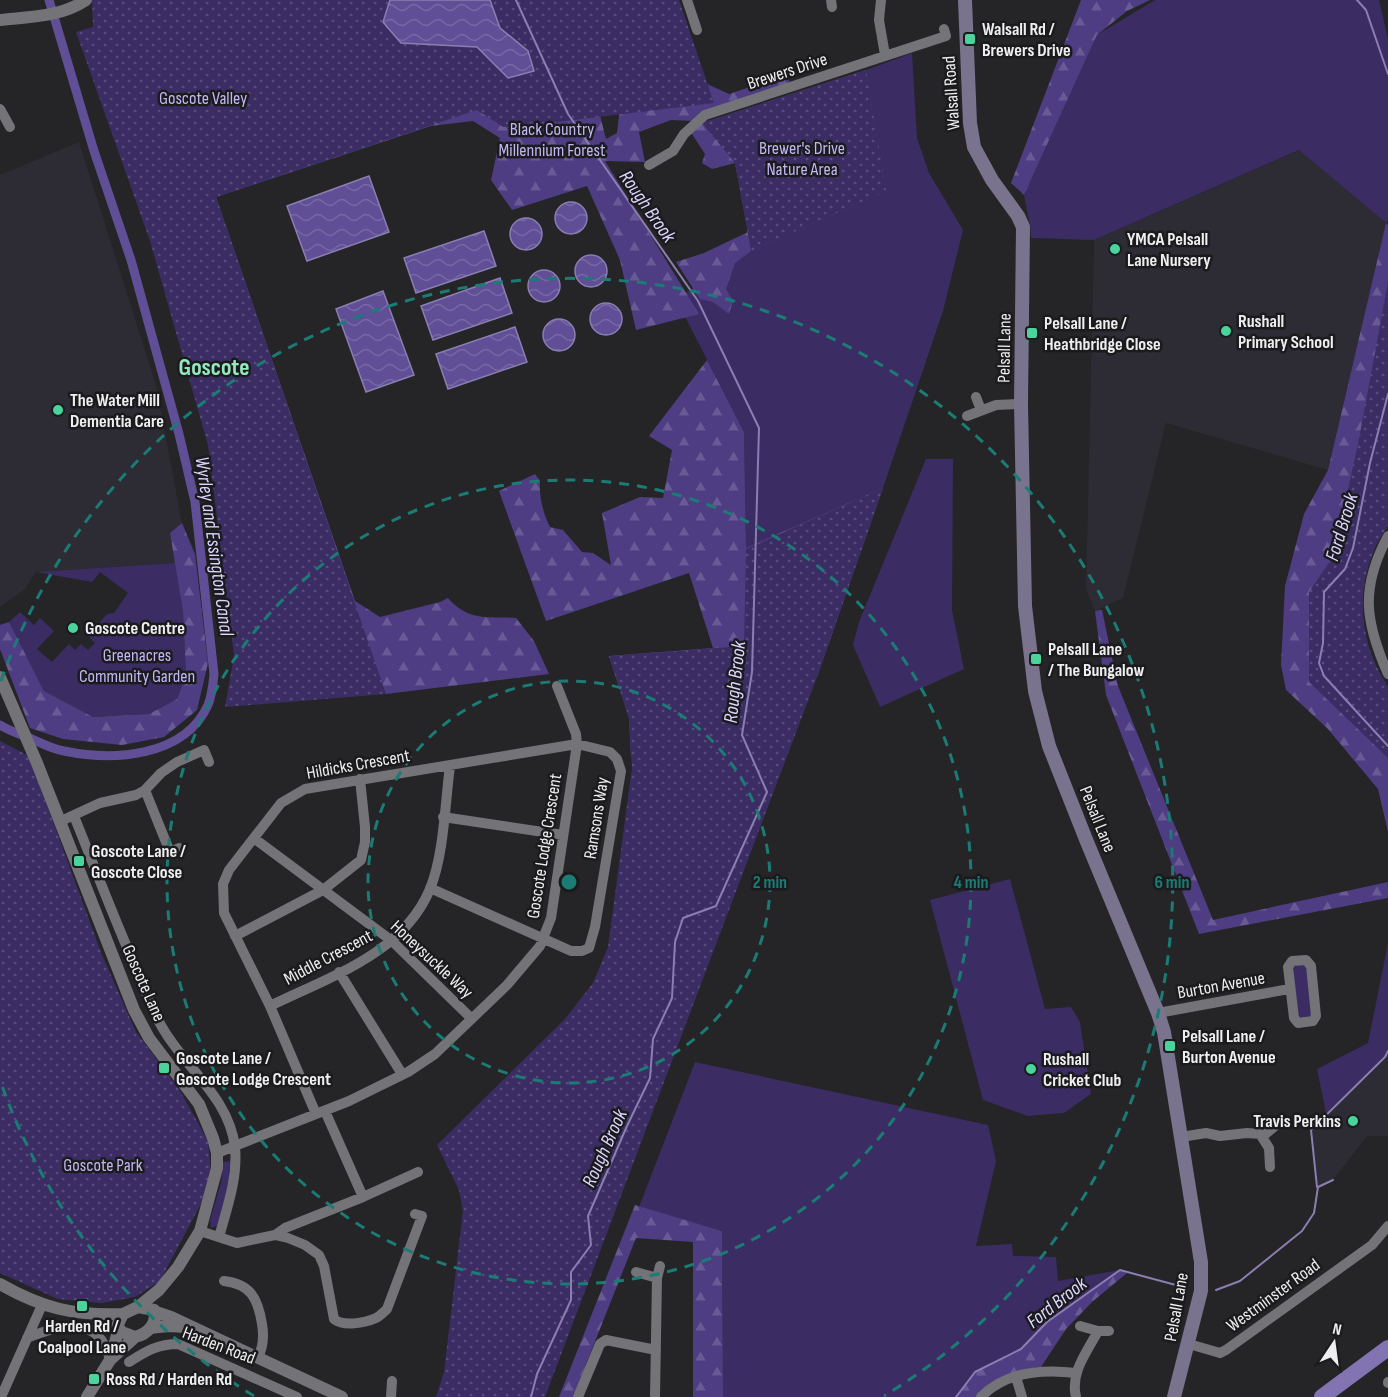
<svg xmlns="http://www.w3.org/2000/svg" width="1388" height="1397" viewBox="0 0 1388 1397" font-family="'Sofia Sans Condensed',sans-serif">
  <defs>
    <pattern id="forest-firs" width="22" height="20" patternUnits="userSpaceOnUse" patternTransform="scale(1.5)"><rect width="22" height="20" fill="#4f3d83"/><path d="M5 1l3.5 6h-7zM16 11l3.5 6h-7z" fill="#695995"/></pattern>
    <pattern id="park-dots" width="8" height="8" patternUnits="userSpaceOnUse" patternTransform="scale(1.5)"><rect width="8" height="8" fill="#3b2d63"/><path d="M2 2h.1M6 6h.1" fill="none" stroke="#584c7a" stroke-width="1.8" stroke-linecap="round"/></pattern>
    <pattern id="water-waves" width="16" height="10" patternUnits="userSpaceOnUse" patternTransform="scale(1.5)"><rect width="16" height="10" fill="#604e96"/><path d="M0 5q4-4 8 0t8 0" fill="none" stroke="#7768a5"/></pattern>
  </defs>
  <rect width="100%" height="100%" fill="#252427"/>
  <path fill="#2d2b34" d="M79,142L156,385L182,523L170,533L175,563L36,572L25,589L0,607V175Z
    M1300,150L1386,223L1328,470L1166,423L1123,598L1095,611L1086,589L1094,240Z
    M1385,1057H1388V1136H1367L1333,1180L1318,1187L1311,1130Z"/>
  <path fill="#3b2d63" d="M1155,0H1379L1388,39V220L1386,223L1299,150L1094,240L1031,238L1030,225L1024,195L1097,35Z
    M912,53L917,138L929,173L963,230L943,311L883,488L746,549L744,432L676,299L751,251L886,191L866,70Z
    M926,459H953L952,610L964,669L880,707L853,645L859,622Z
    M175,563L183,612L186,675L177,699L149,714L93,717L44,691L9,622L20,612L34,625L40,618L54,631L37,649L52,662L69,644L75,650L81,644L88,650L95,643L88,636L107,614L114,613L128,593L100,572L92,582L36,572Z
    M1010,879L1045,1009L1071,1007L1080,1022L1091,1094L1064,1113L1028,1116L983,1100L930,900Z
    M1388,943V1057H1385L1326,1113L1317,1069L1368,1043Z
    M1295,963H1303L1307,967L1313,1016L1299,1019L1292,967Z
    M695,1062L988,1125L996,1161L976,1246L1012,1244L1013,1256L1056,1257L1058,1281L1120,1270L1046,1322L1021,1349L975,1372L956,1397H723L722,1231L639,1207Z
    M230,1161L228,1191L217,1226L211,1228L210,1220L221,1183L223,1162Z"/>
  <path fill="url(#forest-firs)" d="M1081,0H1150L1127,11L1097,35L1024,195L1011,183Z
    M866,70L886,191L751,251L735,263L726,289L733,301L729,314L713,302L700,299L676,262L704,253L748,232L735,163L712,169L702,163L705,154L690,131L702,123Z
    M785,75L790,82L694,121L671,120L639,132L645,162L605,161L699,314L636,330L620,260L587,186L512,210L491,180L500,138L473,121L431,126L216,197L355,601L380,617L440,602L448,598C469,622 487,616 516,618L534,641L549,674L386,694L317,667L200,167L590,76L606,139L617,133L620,107L705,83L729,94Z
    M1386,223L1388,225V394L1345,569L1388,745V832L1378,789L1327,728L1286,690L1281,665L1285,586L1304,514L1328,470Z
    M707,360L744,432L746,548L883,488L817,677L631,757L629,718L609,656L713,648L689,573L546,621L499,491L535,474L540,481C539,497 543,513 550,527L563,530L582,552L593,553L611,565L602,513L640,497L663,498L672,450L649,436Z
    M182,523L195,554L208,663L197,710L164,737L122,745L63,739L30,728L0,649V625L9,622L44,691L93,717L149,714L177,699L186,675L183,612L170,533Z
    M1102,610L1118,686L1213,920L1388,882V898L1199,934L1106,695L1095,611Z
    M635,1205L722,1231L723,1397H693V1242L636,1238L573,1397H559Z
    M1120,1270L1127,1273L1092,1302L1066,1329L1041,1367C1015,1369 995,1381 976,1397H956L975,1372L1021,1349L1047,1322Z"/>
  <path fill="url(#park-dots)" d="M92,0H679L714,103L549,123L503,127L477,110L216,197L386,694L225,707L234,656L208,445L150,241L76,32L93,27Z
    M866,70L886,191L751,251L735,163L702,123Z
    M1388,282V526C1354,572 1355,640 1388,686V758L1309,682V592L1333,557L1358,444Z
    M883,488L817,677L545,1397H436L444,1372L463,1211L459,1190L437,1145L565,1019L593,983L608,947L632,768L629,718L609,656L744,646L746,549Z
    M0,741L29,756L102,955L136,1032L179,1089L208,1141L211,1171L206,1194L160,1281L135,1297L102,1303L58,1299L0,1273Z"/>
  <path fill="url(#water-waves)" stroke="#8b7eb1" stroke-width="1.5" d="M390,0H490L500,28L528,51L534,71L508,78L477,47L401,43L383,22Z
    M369,176L389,232L307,261L287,206Z
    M555 218a16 16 0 1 1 32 0a16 16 0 1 1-32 0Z
    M510 234a16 16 0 1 1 32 0a16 16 0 1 1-32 0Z
    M484,231L496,266L416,293L404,258Z
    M575 271a16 16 0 1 1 32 0a16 16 0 1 1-32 0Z
    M528 286a16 16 0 1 1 32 0a16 16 0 1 1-32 0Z
    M500,278L512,313L433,340L421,306Z
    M383,291L414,375L366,392L336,309Z
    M590 319a16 16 0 1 1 32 0a16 16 0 1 1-32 0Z
    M543 335a16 16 0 1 1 32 0a16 16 0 1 1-32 0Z
    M515,327L527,362L448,389L436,354Z"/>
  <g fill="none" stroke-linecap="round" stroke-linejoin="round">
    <path stroke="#8b7eb1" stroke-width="2" d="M516,0L568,114L698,301L759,428L752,672L742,735L767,792L716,906L683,918L675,942L672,998L653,1039L650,1078L627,1126L588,1216L591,1245L571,1272V1300L537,1374L531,1397
      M1357,0L1366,10L1388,74
      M1388,394L1370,463L1353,548L1345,569L1324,592L1323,643L1319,663L1324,676L1388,746
      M1317,1187L1311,1130L1385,1057L1388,1051
      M1216,1290L1240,1281L1302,1231L1314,1213L1318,1187L1333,1180
      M956,1397L975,1372L1021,1349L1047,1322L1120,1270L1187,1288"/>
    <path stroke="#604e96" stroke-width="9" d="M0,725C9,731 20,734 30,738C41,743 52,749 64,751C112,761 184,758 208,705C212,695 213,685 214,674L195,502L179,434L131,260L94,151L49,0"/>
    <path stroke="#747377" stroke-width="10" d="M687,0L697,30
      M831,0L832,7
      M881,0L879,20L885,55
      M0,109L10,127
      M649,165L673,151L684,134L705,115L946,36L944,29
      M976,397L981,410
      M967,416L996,405L1021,404
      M1388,536C1360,588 1365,622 1388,674
      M145,790L170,852L179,848
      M74,816C95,868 115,921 138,973C145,991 152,1010 162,1027C185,1068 229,1097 235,1147C238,1178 227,1208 219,1237
      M443,817L563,835
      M61,821L100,803L136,795L145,790L161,773L177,762L204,750L209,762
      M255,839L392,941L471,1018
      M235,936L323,890L361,860L365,842V827L360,779
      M1306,960L1311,966L1316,1016L1313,1021L1298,1023L1294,1018L1288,967L1292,961Z
      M339,972L402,1074
      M270,1006C329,977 403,954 430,889C444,855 445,803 450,766
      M1158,1013L1289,989
      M325,1111L363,1197L418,1172
      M316,1114L270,1006L224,913L223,884L229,870L281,803L305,789L577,744L610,752L617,759L621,771L595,927L589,948L582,951H571L430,888
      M1263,1136L1274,1127
      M1181,1137L1206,1133L1220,1136L1247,1133L1260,1134L1269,1148L1270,1167
      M217,1153L349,1101L408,1072L435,1054L507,985L540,946L551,918L577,744L576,734L557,686
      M200,1231L237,1243L275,1235L288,1238L305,1245L319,1255L324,1266L334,1319C343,1327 365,1323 376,1318C380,1316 384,1312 387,1309L422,1216L415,1214
      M275,1235L285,1228L363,1197
      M636,1272L657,1278
      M224,1281C251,1284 258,1299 262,1324C264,1336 264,1346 258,1357
      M1080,1326L1098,1331H1109
      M27,1338C61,1324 99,1314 110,1360
      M1189,1344L1220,1353L1226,1350L1372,1245L1388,1226
      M129,1362C145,1352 157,1344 178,1344L297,1397
      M1016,1377L1022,1397
      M1388,1383V1382
      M1,1397L42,1305
      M391,1397L392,1381
      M578,1397L600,1344L606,1340L656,1350
      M655,1397L657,1278L660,1266
      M981,1397C1006,1371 1043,1369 1076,1373
      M1076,1397C1070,1372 1087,1352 1098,1331"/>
    <path stroke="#747377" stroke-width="12" d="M0,20C29,17 61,17 86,0
      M0,677L37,763L134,1010L149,1038L199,1104L213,1138L217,1153V1168L200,1231L178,1267L159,1290L138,1307
      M0,1284C42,1308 74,1316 123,1314
      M138,1307L154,1310C158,1323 148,1334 135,1337L122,1332L117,1326L123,1314Z
      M156,1312L171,1317L342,1397
      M150,1328L168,1326L186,1327
      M110,1360L135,1337
      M87,1397L110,1360L119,1328"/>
    <path stroke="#79738e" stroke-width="14" d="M965,0L970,123L974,147L992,180L1018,216L1023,227L1021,404L1025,606L1035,691L1049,746L1087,842L1158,1013L1164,1032L1201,1262V1291L1174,1397"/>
    <path stroke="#8274b3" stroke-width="16" d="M1322,1397L1388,1348"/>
  </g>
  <g fill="none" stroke="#1a7c74" stroke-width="3" stroke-dasharray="10 8">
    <circle cx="569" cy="882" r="201"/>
    <circle cx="569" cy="882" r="402"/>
    <path d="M254 1396A603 603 0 0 1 1 1083M1 681A603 603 0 1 1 884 1396"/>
  </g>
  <g fill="#4ad49c" stroke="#1b1b1e" stroke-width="2">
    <rect x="964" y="33" width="12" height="12" rx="3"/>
    <circle cx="1115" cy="249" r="6"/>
    <circle cx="1226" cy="331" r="6"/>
    <rect x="1026" y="327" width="12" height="12" rx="3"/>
    <circle cx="58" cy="410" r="6"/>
    <circle cx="73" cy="628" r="6"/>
    <rect x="1030" y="653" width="12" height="12" rx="3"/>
    <rect x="73" y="855" width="12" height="12" rx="3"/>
    <rect x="1164" y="1040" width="12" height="12" rx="3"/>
    <rect x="158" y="1062" width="12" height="12" rx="3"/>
    <circle cx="1031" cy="1069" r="6"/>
    <circle cx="1353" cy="1121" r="6"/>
    <rect x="76" y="1300" width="12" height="12" rx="3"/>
    <rect x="88" y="1373" width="12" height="12" rx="3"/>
  </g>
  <g text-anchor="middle" stroke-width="5" stroke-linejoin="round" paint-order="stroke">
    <g font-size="18" font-weight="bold" fill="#eeeef0" stroke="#1b1b1e" text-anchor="start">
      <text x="982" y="35">Walsall Rd /<tspan x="982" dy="21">Brewers Drive</tspan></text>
      <text x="1127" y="245">YMCA Pelsall<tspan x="1127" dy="21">Lane Nursery</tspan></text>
      <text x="1238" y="327">Rushall<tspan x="1238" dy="21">Primary School</tspan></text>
      <text x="1044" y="329">Pelsall Lane /<tspan x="1044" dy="21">Heathbridge Close</tspan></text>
      <text x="70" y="406">The Water Mill<tspan x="70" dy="21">Dementia Care</tspan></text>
      <text x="85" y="634">Goscote Centre</text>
      <text x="1048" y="655">Pelsall Lane<tspan x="1048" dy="21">/ The Bungalow</tspan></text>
      <text x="91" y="857">Goscote Lane /<tspan x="91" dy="21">Goscote Close</tspan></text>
      <text x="1182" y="1042">Pelsall Lane /<tspan x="1182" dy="21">Burton Avenue</tspan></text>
      <text x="176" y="1064">Goscote Lane /<tspan x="176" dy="21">Goscote Lodge Crescent</tspan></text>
      <text x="1043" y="1065">Rushall<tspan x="1043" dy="21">Cricket Club</tspan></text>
      <text x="1341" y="1127" text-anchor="end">Travis Perkins</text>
      <text x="82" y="1332" text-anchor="middle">Harden Rd /<tspan x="82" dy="21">Coalpool Lane</tspan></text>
      <text x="106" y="1385">Ross Rd / Harden Rd</text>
    </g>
    <g font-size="18" fill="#eeeef0" stroke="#1b1b1e">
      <text transform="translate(787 71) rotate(-18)" y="6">Brewers Drive</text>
      <text transform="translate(951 93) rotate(-94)" y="6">Walsall Road</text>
      <text transform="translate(1004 348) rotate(-89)" y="6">Pelsall Lane</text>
      <text transform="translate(358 764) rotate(-10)" y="6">Hildicks Crescent</text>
      <text transform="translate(596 818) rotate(-81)" y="6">Ramsons Way</text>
      <text transform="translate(1098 819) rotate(68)" y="6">Pelsall Lane</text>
      <text transform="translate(544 846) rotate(-81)" y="6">Goscote Lodge Crescent</text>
      <text transform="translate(328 957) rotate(-28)" y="6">Middle Crescent</text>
      <text transform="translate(432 959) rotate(43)" y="6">Honeysuckle Way</text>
      <text transform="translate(144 983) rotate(66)" y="6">Goscote Lane</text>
      <text transform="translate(1221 985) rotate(-10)" y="6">Burton Avenue</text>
      <text transform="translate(1273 1295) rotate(-36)" y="6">Westminster Road</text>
      <text transform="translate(1176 1307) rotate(-80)" y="6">Pelsall Lane</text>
      <text transform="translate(219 1345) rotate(21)" y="6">Harden Road</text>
    </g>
    <g font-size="18" fill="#c1b6f3" stroke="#1b1b1e">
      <text x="203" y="104">Goscote Valley</text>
      <text x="552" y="135">Black Country<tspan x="552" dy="21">Millennium Forest</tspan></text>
      <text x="802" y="154">Brewer's Drive<tspan x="802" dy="21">Nature Area</tspan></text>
      <text x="137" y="661">Greenacres<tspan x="137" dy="21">Community Garden</tspan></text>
      <text x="103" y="1171">Goscote Park</text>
    </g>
    <g font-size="20" font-style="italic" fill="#dbd5ff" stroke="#1b1b1e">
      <text transform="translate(648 206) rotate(55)" y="7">Rough Brook</text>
      <text transform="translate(1341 527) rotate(-73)" y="7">Ford Brook</text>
      <text transform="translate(215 546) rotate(82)" y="7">Wyrley and Essington Canal</text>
      <text transform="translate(734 682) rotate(-84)" y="7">Rough Brook</text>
      <text transform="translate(604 1148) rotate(-66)" y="7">Rough Brook</text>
      <text transform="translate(1056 1302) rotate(-38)" y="7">Ford Brook</text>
    </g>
    <g font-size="24" font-weight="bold" fill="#94e8c0" stroke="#1b1b1e">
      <text x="214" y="375">Goscote</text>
    </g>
  </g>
  <circle cx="569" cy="882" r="9" fill="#1a7c74" stroke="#1b1b1e" stroke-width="3"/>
  <g font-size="18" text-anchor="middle" font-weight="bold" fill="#1a7c74" stroke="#1b1b1e" stroke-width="5" stroke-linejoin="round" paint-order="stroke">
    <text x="770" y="888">2 min</text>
    <text x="971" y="888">4 min</text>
    <text x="1172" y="888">6 min</text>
  </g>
  <g transform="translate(1334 1343) rotate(13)" stroke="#1b1b1e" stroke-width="4.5" paint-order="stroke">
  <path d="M0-4.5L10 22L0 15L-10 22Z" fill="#eeeef0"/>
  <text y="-9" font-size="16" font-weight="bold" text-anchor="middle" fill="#eeeef0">N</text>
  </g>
</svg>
